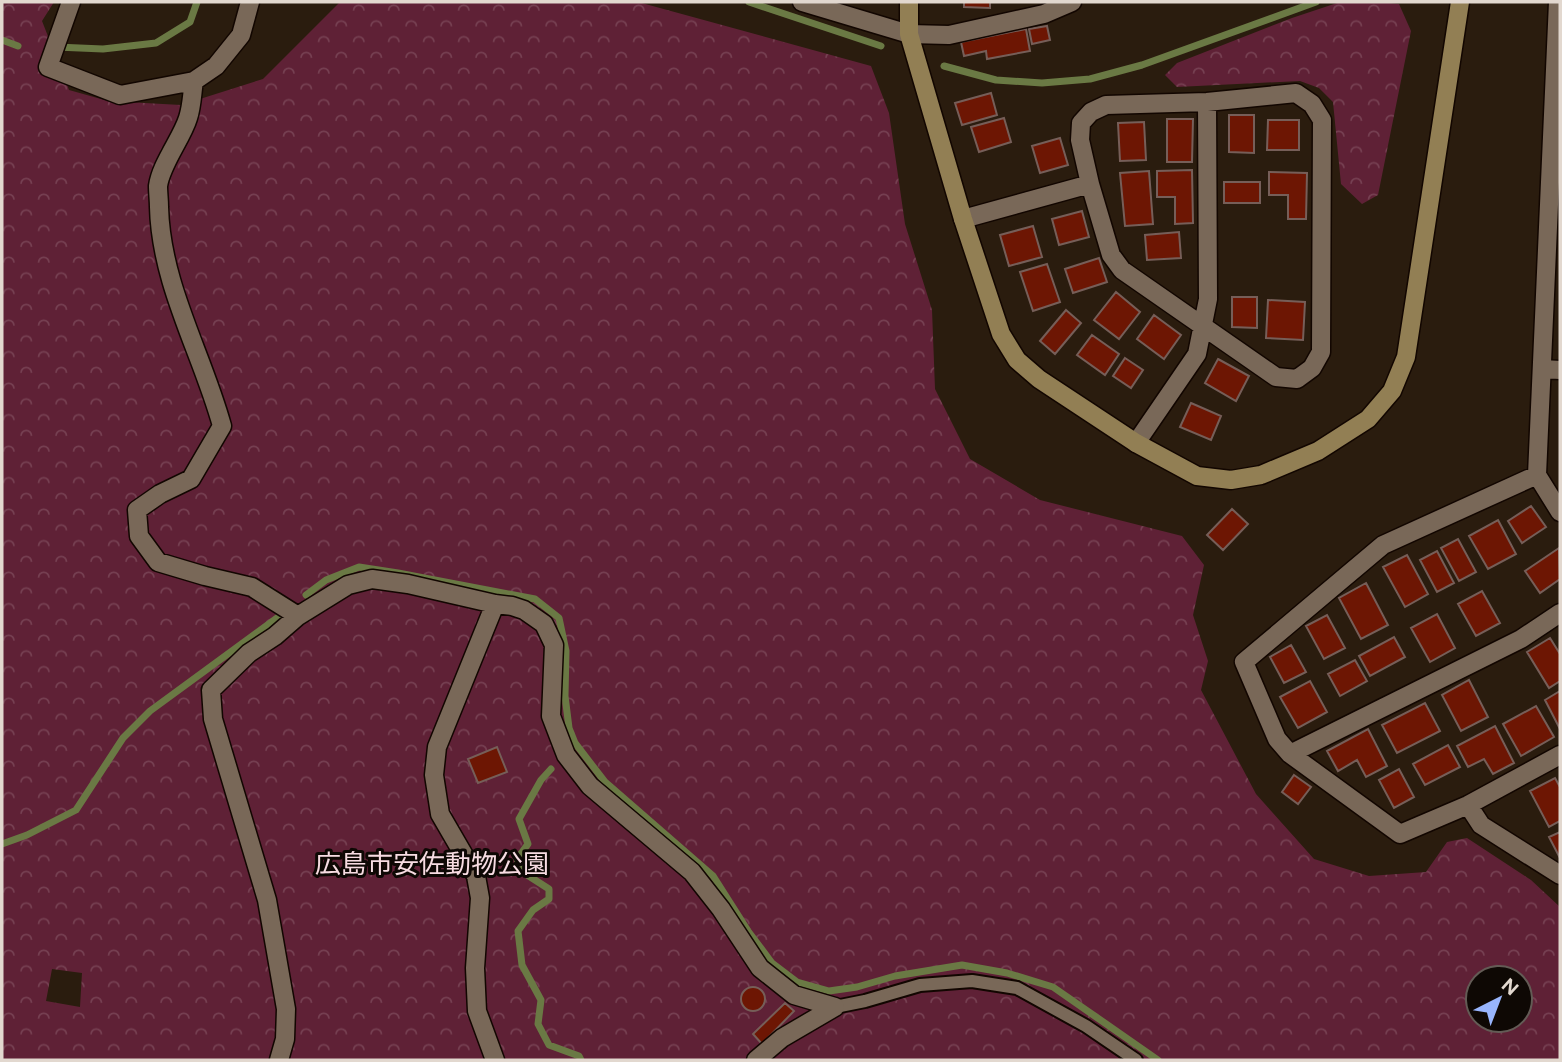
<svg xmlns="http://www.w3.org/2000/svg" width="1562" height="1062" viewBox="0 0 1562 1062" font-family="Figtree,'Noto Sans JP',sans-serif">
  <defs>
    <pattern id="forest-crowns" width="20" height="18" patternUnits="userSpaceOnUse" patternTransform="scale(1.75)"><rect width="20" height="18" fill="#5f2136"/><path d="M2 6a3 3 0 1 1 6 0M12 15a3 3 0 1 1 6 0" fill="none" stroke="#764052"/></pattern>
  </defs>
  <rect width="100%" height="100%" fill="#2a1c0e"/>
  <path fill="url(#forest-crowns)" fill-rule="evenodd" d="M2,2H54L42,21L69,90L108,101L181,105L263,79L340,2H638L871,66L889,113L905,224L932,310L935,389L970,459L1040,500L1182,536L1204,565L1193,615L1208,661L1201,690L1256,794L1314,859L1369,876L1426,872L1447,842L1467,838L1531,880L1560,907V1060H2ZM52,969L82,973L80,1007L46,1001ZM1478,978H1520V1020H1478Z
    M1340,2H1379L1399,4L1411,31L1378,195L1362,204L1341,184L1333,102L1319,88L1300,81L1177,87L1165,75L1177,63L1292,18Z"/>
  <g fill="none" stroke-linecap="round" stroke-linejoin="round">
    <path stroke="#6a7944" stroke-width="7" d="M749,2L881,46
      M2,40L18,46
      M56,47L103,49L156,43L190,22L197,2
      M944,66L996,80L1042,83L1090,79L1142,65L1316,2
      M306,595L326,580L359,567L398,573L535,599L559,618L566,651L565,696L569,728L575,743L605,782L713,876L748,931L772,963L797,982L829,991L857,987L895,976L962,965L1007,973L1053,987L1158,1060
      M551,769L541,780L519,819L528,844L517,859L521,871L549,889V899L533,910L518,931L522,965L541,1000L538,1024L549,1045L579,1056L581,1060
      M2,844L27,835L76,810L123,738L150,711L281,615"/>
  </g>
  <path fill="#6d1603" stroke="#765e58" stroke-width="2" d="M964,2H990V8L964,7Z
    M1047,26L1050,40L1032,44L1029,29Z
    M1026,29L1030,51L987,59L986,51L964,56L961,42Z
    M991,93L997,115L962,125L955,103Z
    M1229,115H1254V153L1229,152Z
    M1004,118L1011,142L979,152L971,127Z
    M1167,119H1193L1192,162H1167Z
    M1268,120H1299V150H1267Z
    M1144,122L1146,160L1120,161L1118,123Z
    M1060,138L1068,165L1040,173L1032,146Z
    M1192,170L1193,223L1175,224V197H1157V171Z
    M1149,171L1153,224L1125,226L1120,173Z
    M1269,172L1307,173L1306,219H1288V195H1269Z
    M1224,182H1260V203H1224Z
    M1082,211L1089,237L1059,245L1052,219Z
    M1033,226L1042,257L1009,266L1000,235Z
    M1179,232L1181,258L1147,260L1145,235Z
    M1099,258L1107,282L1073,293L1065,269Z
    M1047,264L1060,302L1033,311L1020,272Z
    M1116,292L1140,312L1119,339L1094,320Z
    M1232,297H1257V328L1232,327Z
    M1268,300L1305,302L1303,340L1266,338Z
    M1066,310L1081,323L1055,354L1040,341Z
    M1154,315L1181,335L1164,359L1137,339Z
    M1092,335L1119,354L1105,375L1077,355Z
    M1125,358L1143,370L1131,388L1113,376Z
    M1218,359L1249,376L1236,401L1205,383Z
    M1191,403L1221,416L1211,440L1180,427Z
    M1531,506L1546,527L1522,543L1508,521Z
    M1232,509L1248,524L1223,550L1207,535Z
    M1498,520L1516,554L1488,569L1469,536Z
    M1458,539L1476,572L1459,581L1441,548Z
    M1559,548L1560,579L1540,593L1525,571Z
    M1437,551L1454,583L1437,592L1420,560Z
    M1407,555L1428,594L1405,607L1383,567Z
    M1366,583L1388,625L1361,639L1339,598Z
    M1482,591L1500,623L1476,636L1458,604Z
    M1437,614L1455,648L1430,662L1411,628Z
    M1327,615L1345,648L1324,659L1306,626Z
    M1394,637L1405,657L1370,676L1359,656Z
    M1550,638L1560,654V681L1549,688L1527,652Z
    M1291,645L1306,672L1284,683L1270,657Z
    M1355,660L1367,681L1340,696L1328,674Z
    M1469,680L1488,717L1461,731L1442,695Z
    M1310,681L1327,712L1298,728L1280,697Z
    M1560,691V729L1545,700Z
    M1425,703L1440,731L1397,753L1382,725Z
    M1536,706L1554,737L1521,756L1503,724Z
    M1495,726L1514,763L1493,774L1484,759L1468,767L1457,746Z
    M1368,729L1387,766L1366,777L1357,760L1338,771L1327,751Z
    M1448,745L1460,767L1425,785L1413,764Z
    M497,747L507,772L478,783L468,759Z
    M1399,769L1414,797L1394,808L1379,780Z
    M1294,775L1311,787L1298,804L1282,792Z
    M1555,778L1560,787V821L1549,827L1530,791Z
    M1560,832V858L1549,837Z
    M741 999a12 12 0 1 1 24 0a12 12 0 1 1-24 0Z
    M785,1003L794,1011L762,1044L753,1034Z"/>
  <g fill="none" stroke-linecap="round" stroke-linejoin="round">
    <g stroke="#120600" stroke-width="16">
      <path id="lane" d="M835,1007L865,1001L920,985L972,981L1017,988L1086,1026L1136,1060"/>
    </g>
    <g stroke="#120600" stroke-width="21">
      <path id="street" d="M71,2L48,67L120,95L194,81C192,93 192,106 188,118C182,138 161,164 158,186C158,193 159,200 159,207C161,285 202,353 222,426L191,479L160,494L137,510L139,536L158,562L205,576L252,587L298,616
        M802,2L909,34L949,35L1044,14L1072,2
        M1558,2L1537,475L1560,512
        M194,81L216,66L241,35L250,2
        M1296,93L1312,104L1322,120L1321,352L1312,368L1297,379L1276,377L1122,270L1111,255L1090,184L1080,140L1081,123L1091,112L1106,105L1207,102Z
        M963,219L1090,184
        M1542,369L1560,370
        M1136,443L1197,354L1208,299L1207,102
        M1537,475L1383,545L1244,662L1277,739L1290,754L1400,834L1468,805L1560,755
        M495,604L437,747L434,775L440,814L476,876L480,898L475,968L477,1011L495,1060
        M1290,754L1521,639L1560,613
        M1468,805L1481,825L1560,875
        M279,1060L285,1039L286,1009L267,900L213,719L211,690L249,653L275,636L298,616L348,585L372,579L408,584L495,604L512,606L524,610L544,624L554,645L551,716L566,755L590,786L692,872L721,909L760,968L794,995L835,1007
        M756,1060L782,1038L835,1007"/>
    </g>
    <g stroke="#120600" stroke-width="21">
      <path id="secondary" d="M909,2V34L963,219L1001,334L1017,360L1039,379L1136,443L1197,476L1231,480L1261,475L1318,451L1368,419L1392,391L1406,357L1460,2"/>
    </g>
    <use href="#lane" stroke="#796858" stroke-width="12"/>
    <use href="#street" stroke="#796858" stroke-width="18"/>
    <use href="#secondary" stroke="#927f54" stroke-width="18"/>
  </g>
  <g text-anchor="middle" stroke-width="6" stroke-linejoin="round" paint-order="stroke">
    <g font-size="26" fill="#f7dce2" stroke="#0e0804">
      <text x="432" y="873">広島市安佐動物公園</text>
    </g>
  </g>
  <rect width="1562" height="1062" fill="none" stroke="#e2d8cf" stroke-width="7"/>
  <g transform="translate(1499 999) rotate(42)"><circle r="33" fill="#0e0804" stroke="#635b55" stroke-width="2"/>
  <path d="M0-5L12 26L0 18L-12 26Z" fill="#98b5fd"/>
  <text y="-10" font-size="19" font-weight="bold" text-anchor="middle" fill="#e2d8cf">N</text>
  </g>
</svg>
